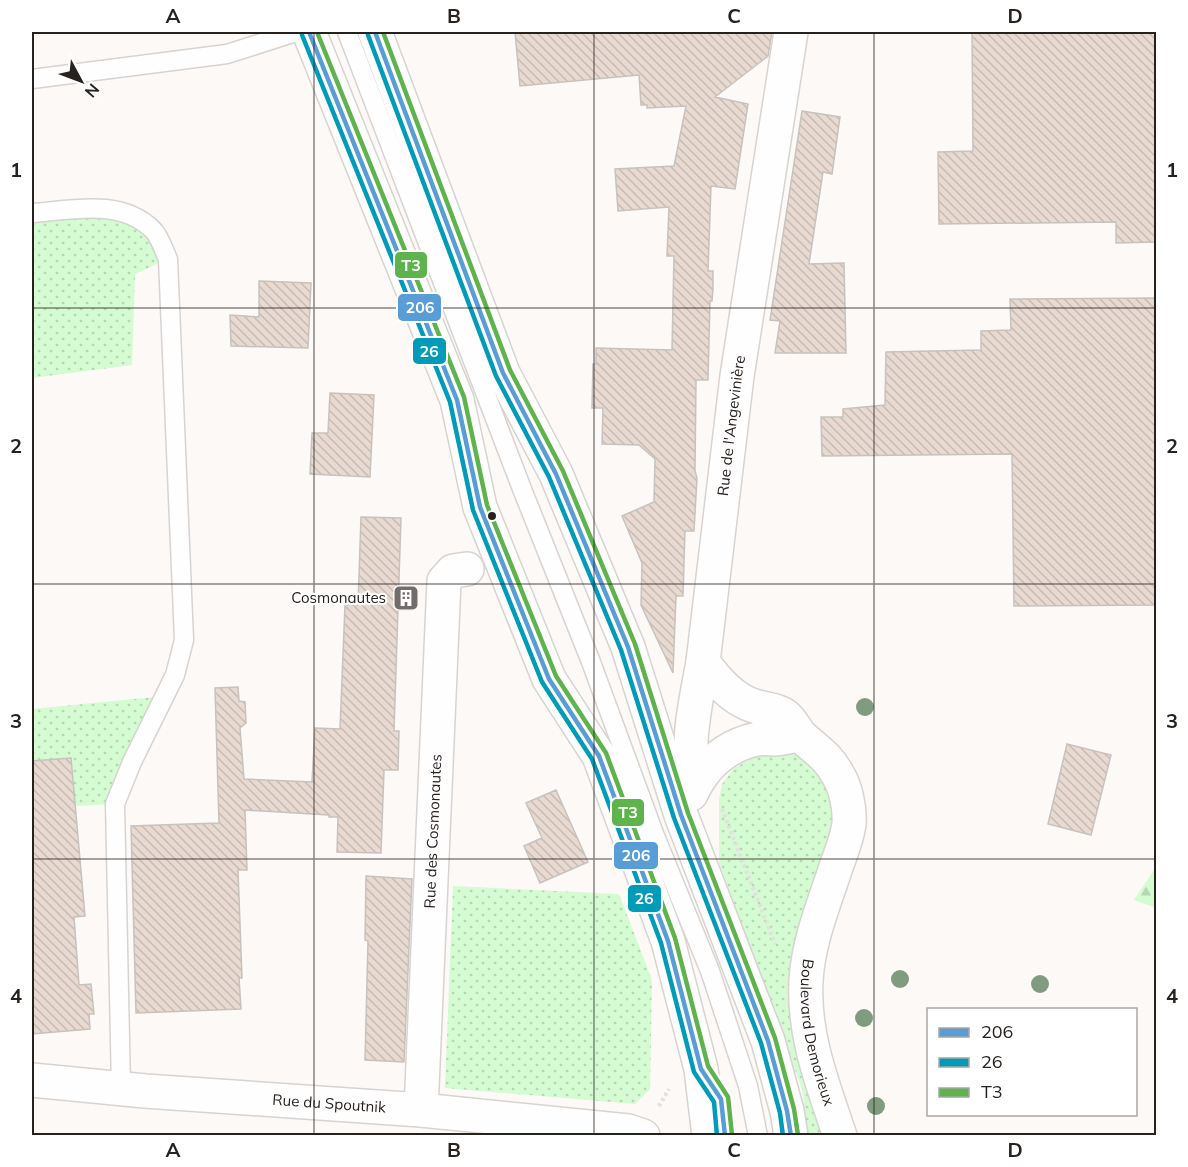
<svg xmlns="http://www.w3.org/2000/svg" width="1188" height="1167" viewBox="0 0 1188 1167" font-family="Mulish,sans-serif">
  <defs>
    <pattern id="grass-dots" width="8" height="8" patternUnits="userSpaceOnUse" patternTransform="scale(1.5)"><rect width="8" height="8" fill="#d4fbd1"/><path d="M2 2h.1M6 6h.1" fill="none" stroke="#b6d7b3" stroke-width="1.8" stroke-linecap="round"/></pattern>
    <pattern id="forest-firs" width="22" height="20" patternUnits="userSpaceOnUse" patternTransform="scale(1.5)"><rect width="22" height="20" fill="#d4fbd1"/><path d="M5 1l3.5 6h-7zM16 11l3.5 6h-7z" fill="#b6d7b3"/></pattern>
    <pattern id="building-back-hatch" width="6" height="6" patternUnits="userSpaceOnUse" patternTransform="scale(1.5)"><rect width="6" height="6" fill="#e9dad1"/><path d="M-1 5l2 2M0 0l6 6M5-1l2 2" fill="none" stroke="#c8bbb3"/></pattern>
  </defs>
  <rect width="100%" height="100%" fill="#fcf9f6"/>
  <path fill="url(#grass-dots)" d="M32,213L133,215L168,259L135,274L132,365L32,378Z
    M165,696L115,804L75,806L71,760L32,762V709Z
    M759,738L778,739L845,794L810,947L843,1135H808L802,1089L719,863V799L722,784L733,769L752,758Z
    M453,886L619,894L652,980L650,1089L635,1104L445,1088Z"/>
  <path fill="url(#forest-firs)" d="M1156,867V908L1134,900Z"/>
  <path fill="url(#building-back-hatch)" stroke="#c6c2be" stroke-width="1.5" d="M515,32H772L768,56L715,97L748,104L735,189L711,186L708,271H713V289L712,301H710L708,380H696L695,471L697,478L694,531H685L683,596H676L673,673L641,605L642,563L622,516L654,502L655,459L639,445L602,444L603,408H592L593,364H596V348L672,350L674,256H667L669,207L618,211L615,169L674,166L686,106L647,108V105H641L639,75L520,86Z
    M972,32H1156V242L1116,243V222L939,224L938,152L973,151Z
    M802,111L840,117L832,174L823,172L809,264L844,263L846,353H775L780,321L770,320Z
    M259,281L311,283L308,348L231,346L230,315L259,317Z
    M1156,298V605L1014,606L1012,454L822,456L821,417H843V409L885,405L886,352L981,350V331L1011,330L1010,299Z
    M330,393L374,395L370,477L310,474L312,433H328Z
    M361,517L401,518L394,731H399L398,770H384L381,853L337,852L338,817H329V815L245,810L247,870H238L242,978H239L241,1009L136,1013L131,826L219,823L215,688L238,687L239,701L245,702L246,723L240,728L244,779L312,782L315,728L340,729L345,605H358Z
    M1067,744L1111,755L1091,835L1048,824Z
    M71,758L85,916L74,917L79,985L91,984L94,1014H89L90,1029L32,1034V761Z
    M556,790L588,862L540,883L524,846L542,838L526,803Z
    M366,876L412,879L404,1062L365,1060L368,941L365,940Z"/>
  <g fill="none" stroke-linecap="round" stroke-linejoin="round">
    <g stroke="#d7d3d0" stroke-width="21">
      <path id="lane" d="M347,32L522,489L591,662L655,836L710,971L748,1086L758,1136
        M32,79L227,54L296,32
        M32,213C72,210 121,198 153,230C160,237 164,251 168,259L184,640L175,675L132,762L115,804L121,1088"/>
    </g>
    <g stroke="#d7d3d0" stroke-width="36">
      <g id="street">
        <path id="s1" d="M703,662C716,680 732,699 754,706C763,709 776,709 784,715C792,720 795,730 801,736C816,750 828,756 838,775C846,788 850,808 849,824C847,839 841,853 836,867C824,904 808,942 806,981C803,1036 823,1085 840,1136"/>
        <path id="s2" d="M700,775C698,771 694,767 693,762C686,742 699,685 703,662L737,376L791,32"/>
        <path d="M691,794C704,765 725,746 757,739C763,738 770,739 776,739C784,738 792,736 799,735"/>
        <path id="s3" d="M32,1080L145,1091L421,1110L628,1131L643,1136"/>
        <path id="s4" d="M421,1110L444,581L453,571L467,569"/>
      </g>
    </g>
    <g stroke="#d7d3d0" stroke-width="36">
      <path id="primary" d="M309,32L457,400L480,507L549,679L599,756L668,941L701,1069L709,1136
        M375,32L503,373L556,474L628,647L681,815L768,1041L787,1111L791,1136"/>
    </g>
    <path stroke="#e1e0de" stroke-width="4" stroke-dasharray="3 3" stroke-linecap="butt" d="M722,809L775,944
      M659,1106L669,1089"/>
    <use href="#lane" stroke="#fffefe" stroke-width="18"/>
    <use href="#street" stroke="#fffefe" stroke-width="33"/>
    <use href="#primary" stroke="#fffefe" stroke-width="33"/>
    <g stroke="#fff" stroke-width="9">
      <path id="bus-1" d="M309,32L457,400L480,507L549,679L599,756L668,941L701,1069L721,1099L725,1136
        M375,32L503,373L556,474L628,647L681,815L768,1041L787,1111L791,1136"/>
    </g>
    <g stroke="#fff" stroke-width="9">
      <path id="bus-2" d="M302,35L450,402L473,510L542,682L592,759L661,943L694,1072L714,1102L717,1136
        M368,35L496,376L549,477L621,650L674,818L761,1043L780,1113L783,1136"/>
    </g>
    <g stroke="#fff" stroke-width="9">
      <path id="bus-3" d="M317,32L464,397L487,505L556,676L606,753L675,938L708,1066L728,1097L732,1135
        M383,32L510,370L563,471L635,644L688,813L775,1038L794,1109L798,1135"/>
    </g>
    <use href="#bus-1" stroke="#589dd6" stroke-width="4.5"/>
    <use href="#bus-2" stroke="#009bb9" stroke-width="4.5"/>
    <use href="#bus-3" stroke="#5fb34c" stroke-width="4.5"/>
  </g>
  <g fill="#819b80">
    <circle cx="865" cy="707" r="9"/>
    <circle cx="900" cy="979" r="9"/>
    <circle cx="1040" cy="984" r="9"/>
    <circle cx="864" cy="1018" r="9"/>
    <circle cx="876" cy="1106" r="9"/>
  </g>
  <path fill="none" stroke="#28221f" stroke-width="1.5" stroke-opacity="0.55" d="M314,32V1136M594,32V1136M874,32V1136M32,308H1156M32,584H1156M32,859H1156"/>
  <defs>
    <g id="building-square" transform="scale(1.35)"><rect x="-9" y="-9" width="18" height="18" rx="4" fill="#726d6a" stroke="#fff"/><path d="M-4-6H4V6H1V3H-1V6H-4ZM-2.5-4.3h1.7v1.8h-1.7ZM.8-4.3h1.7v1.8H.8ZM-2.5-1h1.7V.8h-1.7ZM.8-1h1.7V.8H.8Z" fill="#fff"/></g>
  </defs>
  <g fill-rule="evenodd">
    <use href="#building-square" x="406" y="598"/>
  </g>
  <circle fill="#28221f" stroke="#fff" stroke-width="2" cx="492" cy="516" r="5"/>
  <g text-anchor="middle" stroke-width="4.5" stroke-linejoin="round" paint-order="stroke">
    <g font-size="15" fill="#28221f" stroke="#fff">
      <text dy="5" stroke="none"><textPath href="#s2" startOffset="354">Rue de l'Angevinière</textPath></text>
      <text dy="5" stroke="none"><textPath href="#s4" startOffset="279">Rue des Cosmonautes</textPath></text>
      <text dy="5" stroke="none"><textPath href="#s1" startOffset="448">Boulevard Demorieux</textPath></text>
      <text dy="5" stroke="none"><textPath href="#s3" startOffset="298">Rue du Spoutnik</textPath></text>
    </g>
    <g font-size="15" fill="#28221f" stroke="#fff" text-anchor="end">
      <text x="386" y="603">Cosmonautes</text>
    </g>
  </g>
  <g stroke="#fff" stroke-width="2">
    <rect x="394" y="251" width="34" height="28" rx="6" fill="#5fb34c"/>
    <rect x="397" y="293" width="45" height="29" rx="6" fill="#589dd6"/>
    <rect x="412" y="337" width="35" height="28" rx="6" fill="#009bb9"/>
    <rect x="611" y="798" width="34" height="29" rx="6" fill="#5fb34c"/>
    <rect x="613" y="841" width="46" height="29" rx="6" fill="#589dd6"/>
    <rect x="627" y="884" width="35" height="29" rx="6" fill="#009bb9"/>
  </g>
  <g font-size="16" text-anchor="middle" font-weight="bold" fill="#fff">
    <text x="411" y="271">T3</text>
    <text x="420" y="313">206</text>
    <text x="429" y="357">26</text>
    <text x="628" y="818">T3</text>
    <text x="636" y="861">206</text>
    <text x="644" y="904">26</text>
  </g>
  <rect width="1188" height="1167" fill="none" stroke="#ffffff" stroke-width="66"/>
  <rect x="927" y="1008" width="210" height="108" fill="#ffffff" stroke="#a9a7a5" stroke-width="1.5"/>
  <rect x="939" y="1028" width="30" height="9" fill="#589dd6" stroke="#a9a7a5" stroke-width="1.5"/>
  <text x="981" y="1038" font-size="18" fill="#28221f">206</text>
  <rect x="939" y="1058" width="30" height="9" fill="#009bb9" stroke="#a9a7a5" stroke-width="1.5"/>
  <text x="981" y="1068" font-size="18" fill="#28221f">26</text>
  <rect x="939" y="1088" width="30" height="9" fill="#5fb34c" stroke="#a9a7a5" stroke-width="1.5"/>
  <text x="981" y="1098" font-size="18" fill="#28221f">T3</text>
  <g transform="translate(81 81) rotate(131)" stroke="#ffffff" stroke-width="4.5" paint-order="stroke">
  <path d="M0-4.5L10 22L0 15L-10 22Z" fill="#28221f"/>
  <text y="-9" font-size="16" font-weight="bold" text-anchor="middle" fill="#28221f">N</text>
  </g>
  <rect x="33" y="33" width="1122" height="1101" fill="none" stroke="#28221f" stroke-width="2"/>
  <g font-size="20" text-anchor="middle" font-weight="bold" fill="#28221f">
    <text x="173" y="23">A</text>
    <text x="454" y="23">B</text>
    <text x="734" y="23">C</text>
    <text x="1015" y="23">D</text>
    <text x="16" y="177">1</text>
    <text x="1172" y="177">1</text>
    <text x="16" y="453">2</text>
    <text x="1172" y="453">2</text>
    <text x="16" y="728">3</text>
    <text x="1172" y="728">3</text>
    <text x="16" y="1003">4</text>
    <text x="1172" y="1003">4</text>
    <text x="173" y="1157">A</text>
    <text x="454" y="1157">B</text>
    <text x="734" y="1157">C</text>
    <text x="1015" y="1157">D</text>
  </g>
</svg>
